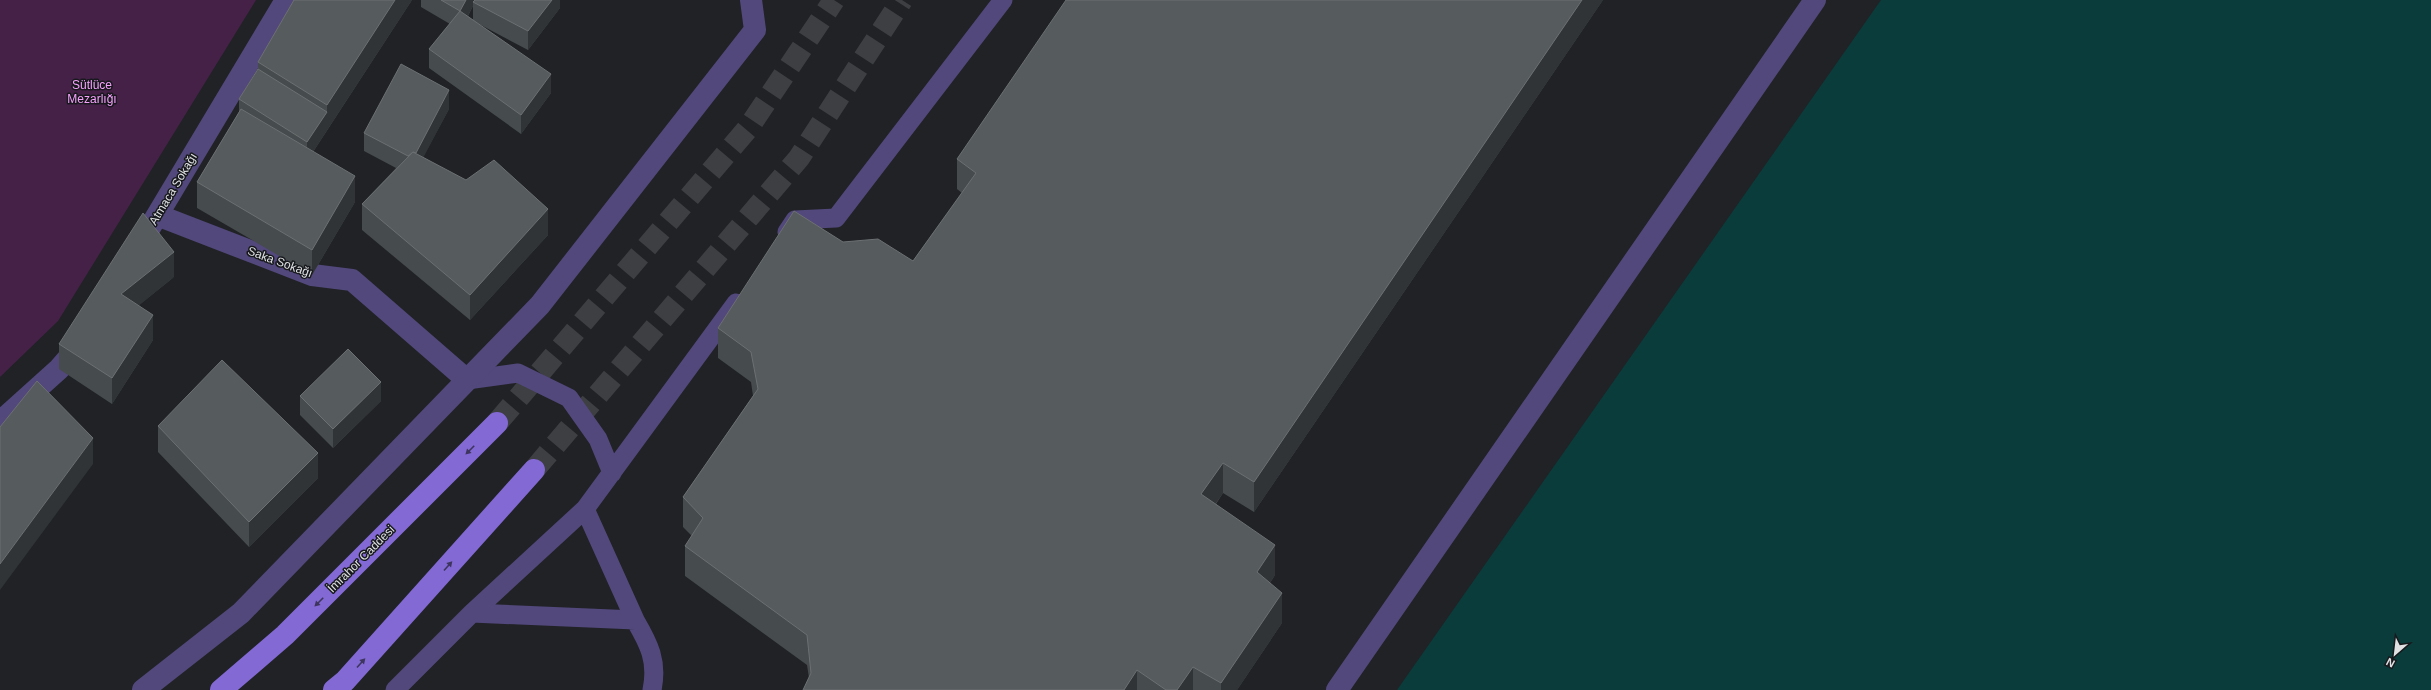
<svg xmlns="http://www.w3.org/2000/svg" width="2431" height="690" viewBox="0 0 2431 690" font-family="Helvetica,sans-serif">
  <rect width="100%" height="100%" fill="#202226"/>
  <path fill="#452148" d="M0,0H256L58,321L0,377Z"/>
  <path fill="#0a3c3c" d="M1881,0H2431V690H1397Z"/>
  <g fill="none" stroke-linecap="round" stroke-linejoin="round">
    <path stroke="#3d3f42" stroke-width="22" stroke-dasharray="22 11" stroke-linecap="butt" d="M497,423L749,127L834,0
      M534,470L799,158L902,0"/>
    <path stroke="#52487b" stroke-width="19" d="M787,232L795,220L836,218L1003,0
      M467,380L518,373L569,398L598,439L612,473
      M585,509L635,620
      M472,613L635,620C649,644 658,661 652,690
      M395,690L472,613L585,509L736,303"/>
    <path stroke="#52487b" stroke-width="22" d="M157,215L312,275L352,280L467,380
      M137,249L286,0
      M0,422L59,369L78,347
      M143,690L241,613L540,305L755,30L751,0
      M1337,690L1815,0"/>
    <path stroke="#8369d4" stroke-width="22" d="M221,690L285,635L497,423
      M334,690L345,681L534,470"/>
  </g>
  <path fill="#464b4d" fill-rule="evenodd" d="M412,0L313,152L355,202L312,275L197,208V182L239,112V99L258,69V62Z
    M421,0H560V8L528,50L477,23L551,93L521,134L429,68V49L450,24L421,7ZM473,6V20L468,16Z
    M1603,0L1254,512L1223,493L1216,504L1275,575L1270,583L1282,623L1237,690H803L809,678L807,665L685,576V546L692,536L683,527V497L753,396L751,382L718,358V328L843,242L913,261L962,193L957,189V159Z
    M449,109L423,157L548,235L470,320L362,230V204L396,168L364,151V133Z
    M174,277L139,305L153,340L112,404L59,369V344Z
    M300,396L381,401L333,448L300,415Z
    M158,426L318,478L249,547L158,452Z"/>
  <path fill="#303437" d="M395,0H412L307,161V142L327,112V105Z
    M466,0H477L473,2V6L460,30V11Z
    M552,0H560V8L528,50V31Z
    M1582,0H1603L1254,512V482Z
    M551,74V93L521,134V115Z
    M449,90V109L413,177V158Z
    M355,176V202L312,275V250Z
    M548,209V235L470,320V295Z
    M174,252V277L121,320V294Z
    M153,315V340L112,404V378Z
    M381,382V401L333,448V429Z
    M93,438V464L0,590V564Z
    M318,453V478L249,547V522Z
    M1223,463V493L1201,524V494Z
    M1275,545V575L1257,603V572Z
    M1282,593V623L1237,690H1221V683Z
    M1193,667V690H1177Z
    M1137,670V690H1124Z"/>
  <path fill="#565b5d" stroke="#6c7072" d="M294,0H395L327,105L258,62Z
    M441,0H466L460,11Z
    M475,0H552L528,31L473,2Z
    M1066,0H1582L1254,482L1223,463L1201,494L1275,545L1257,572L1282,593L1221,683L1193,667L1177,690H1166L1137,670L1124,690H803L811,673L807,635L685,546L703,518L683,497L758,389L751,352L718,328L794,211L843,242L878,239L913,261L976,173L957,159Z
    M460,11L551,74L521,115L429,49Z
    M401,64L449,90L416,153L413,152L408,156L364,133Z
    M258,69L327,112L307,142L239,99Z
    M241,109L355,176L312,250L197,182Z
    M413,152L466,180L494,160L548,209L470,295L362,204Z
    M143,213L174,252L121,294L153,315L112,378L59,344Z
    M348,349L381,382L333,429L300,396Z
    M222,360L318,453L249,522L158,426Z
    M37,381L93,438L0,564V427Z"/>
  <defs><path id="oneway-solid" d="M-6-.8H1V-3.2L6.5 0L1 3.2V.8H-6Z"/></defs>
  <g fill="#3d355d">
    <use href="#oneway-solid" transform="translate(470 450) rotate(135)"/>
    <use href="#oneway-solid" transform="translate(448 566) rotate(-48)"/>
    <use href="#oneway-solid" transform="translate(319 602) rotate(135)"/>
    <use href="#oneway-solid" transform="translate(361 663) rotate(-48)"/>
  </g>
  <g text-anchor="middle" stroke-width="3" stroke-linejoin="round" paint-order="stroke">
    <g font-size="12" fill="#f7a0fd" stroke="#17191d">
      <text x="92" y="89">Sütlüce<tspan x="92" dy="14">Mezarlığı</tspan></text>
    </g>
    <g font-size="12" fill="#dfe1e3" stroke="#17191d">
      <text transform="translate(173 189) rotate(-59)" y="4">Atmaca Sokağı</text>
      <text transform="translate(280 262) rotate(20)" y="4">Saka Sokağı</text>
      <text transform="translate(361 559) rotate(-45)" y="4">İmrahor Caddesi</text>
    </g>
  </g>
  <g transform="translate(2395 654) rotate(208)" stroke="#17191d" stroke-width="3" paint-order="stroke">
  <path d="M0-3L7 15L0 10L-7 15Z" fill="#dfe1e3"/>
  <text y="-6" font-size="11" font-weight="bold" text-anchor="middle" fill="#dfe1e3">N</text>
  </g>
</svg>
